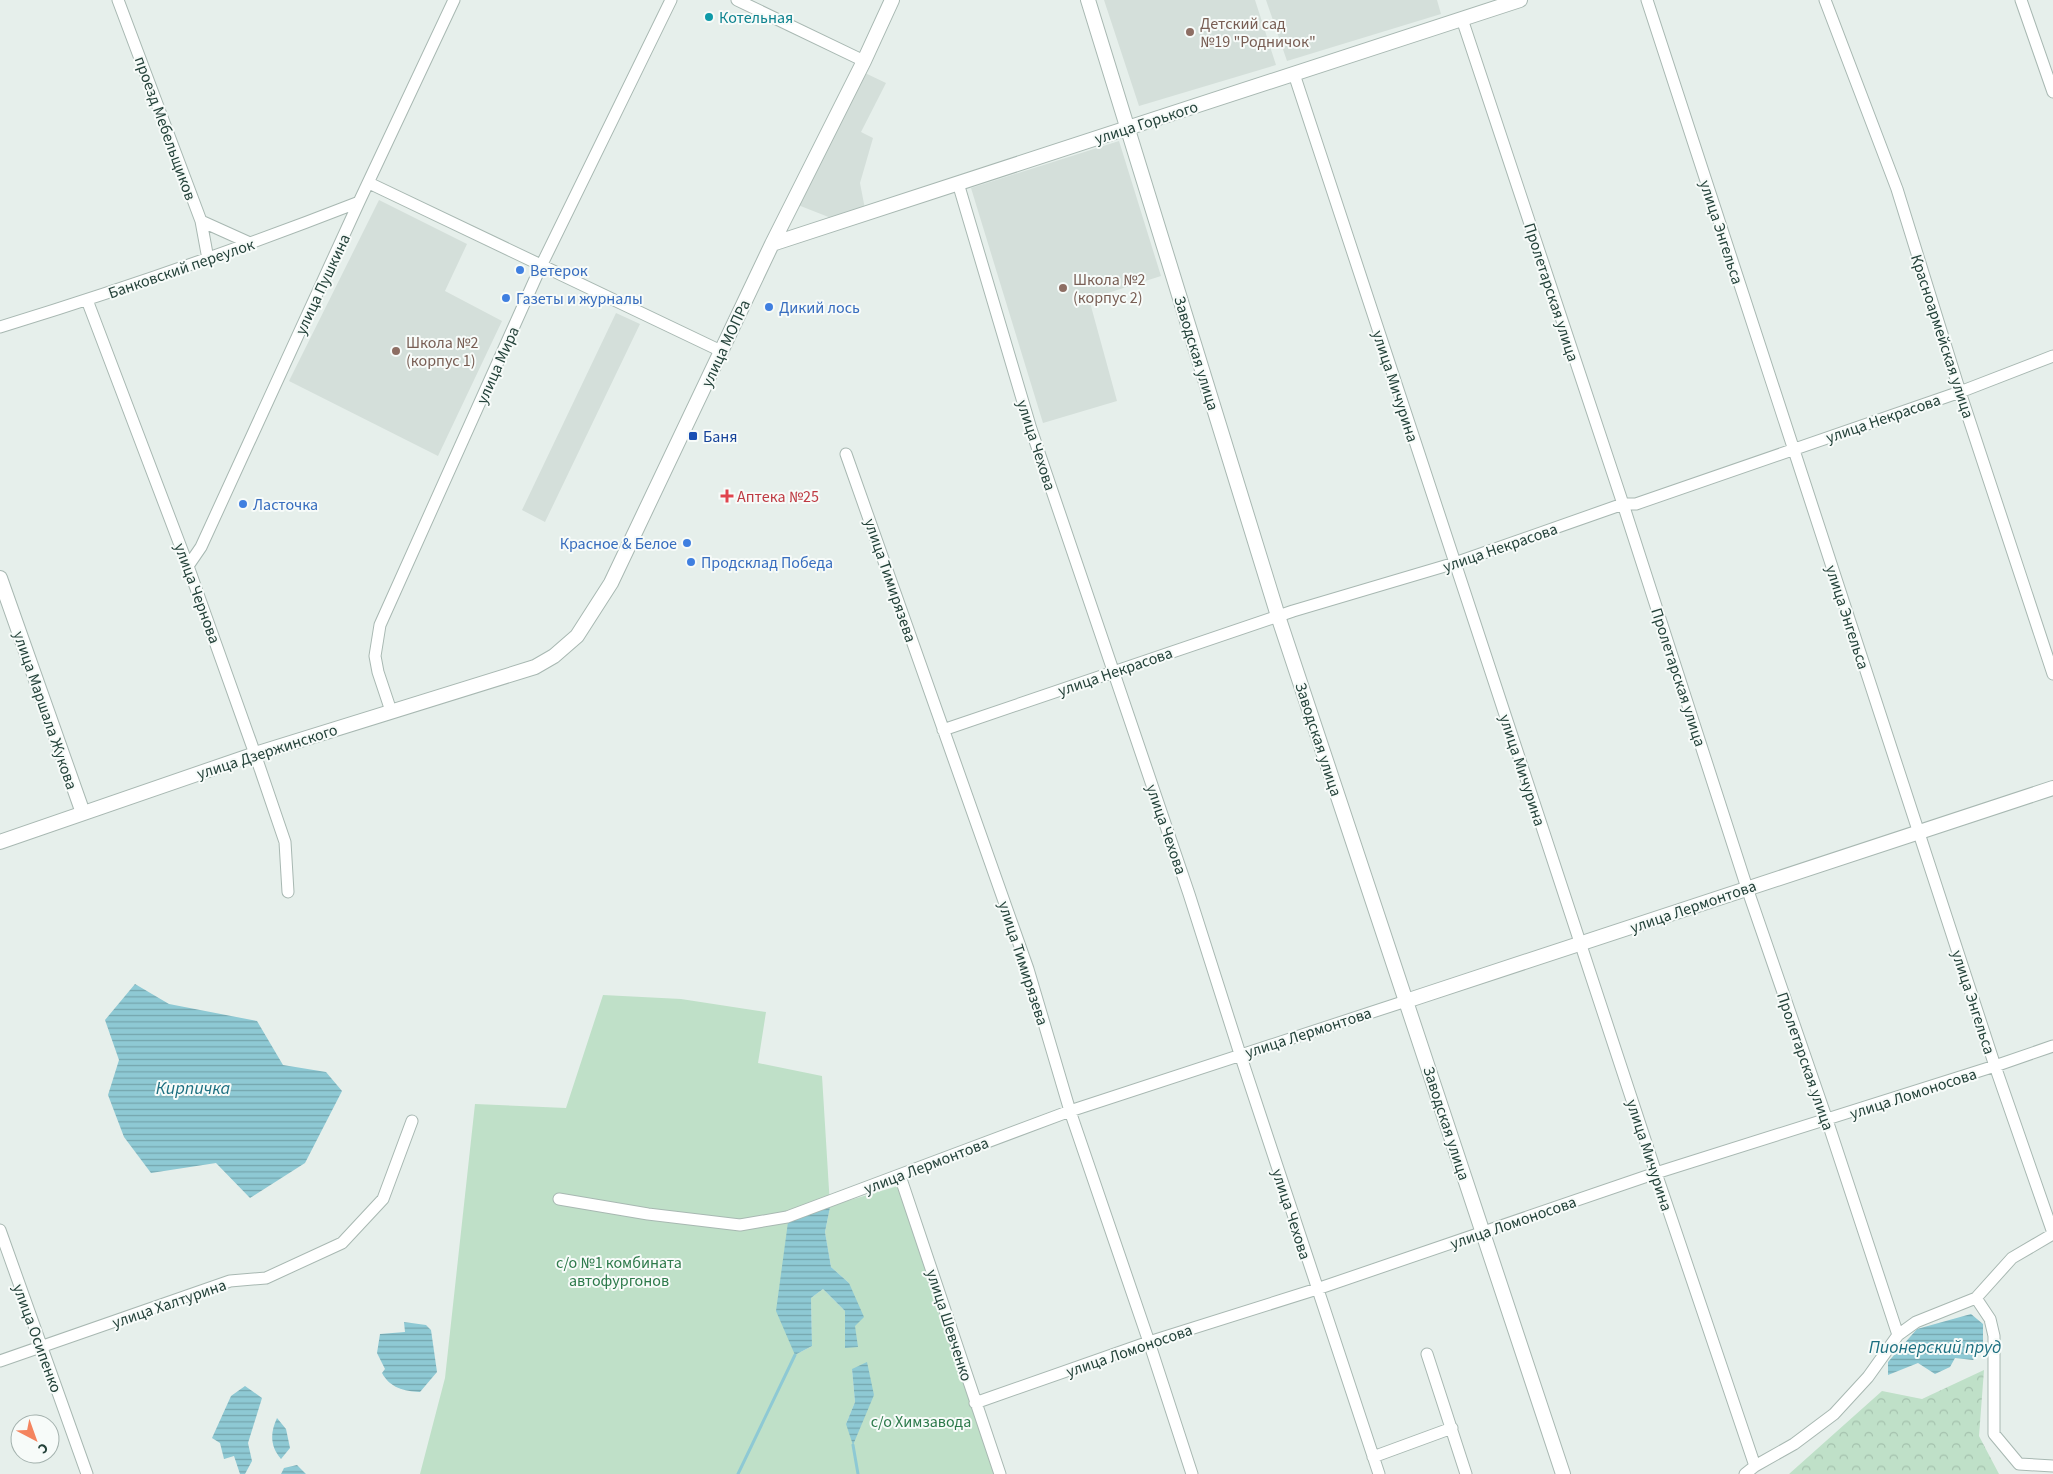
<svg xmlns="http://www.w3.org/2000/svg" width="2053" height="1474" viewBox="0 0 2053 1474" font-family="'Source Sans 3',sans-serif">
  <defs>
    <pattern id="forest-crowns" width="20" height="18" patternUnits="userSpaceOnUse" patternTransform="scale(1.25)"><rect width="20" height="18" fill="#bfe0c8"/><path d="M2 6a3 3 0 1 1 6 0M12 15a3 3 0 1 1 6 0" fill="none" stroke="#a4c1ad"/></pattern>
    <pattern id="water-rules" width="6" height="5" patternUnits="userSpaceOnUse" patternTransform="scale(1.25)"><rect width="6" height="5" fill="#8ec9d4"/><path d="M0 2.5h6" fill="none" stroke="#74a5ad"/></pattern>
  </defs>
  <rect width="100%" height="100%" fill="#e6efeb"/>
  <path fill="#d4dfda" d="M1104,0H1255L1276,65L1139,106Z
    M1266,0H1437L1441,14L1287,61Z
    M865,73L886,83L861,132L873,138L860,183L865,209L831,218L798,205Z
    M1119,141L1161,276L1089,299L1117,401L1043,423L971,188Z
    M379,200L467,244L445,291L502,321L438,456L289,381Z
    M616,313L640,324L545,522L522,510Z"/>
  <path fill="url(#forest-crowns)" d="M1984,1370L1979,1436L1999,1474H1789L1882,1391L1922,1399Z"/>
  <path fill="#bfe0c8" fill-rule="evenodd" d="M603,995L681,999L766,1012L758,1063L822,1076L830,1206L898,1186L995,1474H420L445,1378L475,1104L566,1108ZM830,1207L825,1232L831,1267L849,1283L845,1348V1311L823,1289L811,1298L812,1346L795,1355ZM852,1369L874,1395L846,1424L855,1402Z"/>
  <path fill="url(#water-rules)" d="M135,984L169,1004L257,1021L283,1065L326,1072L342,1091L305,1163L250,1198L216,1163L151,1173L124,1137L108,1095L119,1060L105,1020Z
    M830,1207L825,1232L831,1267L849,1283L864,1317L855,1326L858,1347L845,1348V1311L823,1289L811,1298L812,1346L795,1355L776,1311L788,1222Z
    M1971,1314L1983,1324V1348L1973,1360L1955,1358L1950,1367L1935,1374L1918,1363L1888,1375V1362L1917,1329Z
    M404,1322L426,1325L431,1330L437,1372L420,1392C404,1391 390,1388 382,1373L385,1369L377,1353L380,1334L405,1332Z
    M867,1362L874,1395L853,1445L846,1424L855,1402L852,1369Z
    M245,1386L262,1398L248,1443L252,1461L245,1474H240L234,1456L224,1459L220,1443L212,1438L231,1396Z
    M277,1418L286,1429L290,1448L281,1459C270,1446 270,1433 277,1418Z
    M297,1465L306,1474H281L284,1468Z"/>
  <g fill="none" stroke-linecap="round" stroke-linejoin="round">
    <path stroke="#8ec9d4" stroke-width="3" d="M853,1445L858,1474
      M738,1474L795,1355"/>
    <g stroke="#a8b8b2" stroke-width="13">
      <path id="minor" d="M118,0L201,221L208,259
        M737,0L864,61
        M1647,0L1995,1066L2053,1233
        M1825,0L1897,189L1960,392L2053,674
        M2021,0L2053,92
        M1462,19L1623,504L1747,888L1827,1120L1898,1335
        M1294,74L1656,1173L1755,1466
        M369,183L721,351
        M958,183L1031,429L1189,894L1240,1054L1379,1474
        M201,221L252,244
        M87,300L188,566L255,754L285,842L288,892
        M0,327C121,290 241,248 359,202
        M846,454L1028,969L1070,1111L1149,1342L1192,1474
        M188,566L201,547L359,202L454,0
        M391,711L378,672L375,656L380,625L541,266L671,0
        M943,730L1293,611L1455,563L1623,504H1636L1960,392L2053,356
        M900,1176L1000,1474
        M559,1199L648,1214L740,1225L787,1217L1070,1111L1406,1001
        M0,1230L87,1474
        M1976,1298L1990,1319L1994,1336V1434L2019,1464L2053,1466
        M1427,1354L1466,1474
        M0,1361L230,1281L266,1278L342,1243L383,1199L412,1121
        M975,1403L1149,1342L1317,1289L1656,1173L1995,1066L2053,1046
        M1373,1457L1452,1428
        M1745,1474L1755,1466L1794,1444L1834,1414L1868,1377L1898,1335L1916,1322L1976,1298L2012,1258L2053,1234"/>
    </g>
    <g stroke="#a8b8b2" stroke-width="16">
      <path id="tertiary" d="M1088,0L1278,616L1563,1474
        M772,244L1520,0
        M0,578L83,813
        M0,842L255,754L535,667L554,656L577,636L611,583L772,244L864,61L892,0
        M1406,1001L2053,788"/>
    </g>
    <use href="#minor" stroke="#fff" stroke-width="11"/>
    <use href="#tertiary" stroke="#fff" stroke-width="14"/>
  </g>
  <circle fill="#0f9aa8" stroke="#f7fbf9" stroke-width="2" cx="709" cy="17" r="5"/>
  <g fill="#8d6e63" stroke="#f7fbf9" stroke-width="2">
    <circle cx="1190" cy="32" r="5"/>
    <circle cx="1063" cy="288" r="5"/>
    <circle cx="396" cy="351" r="5"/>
  </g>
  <g fill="#3f7fe0" stroke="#f7fbf9" stroke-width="2">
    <circle cx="520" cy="270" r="5"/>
    <circle cx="506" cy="298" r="5"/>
    <circle cx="769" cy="307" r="5"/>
    <circle cx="243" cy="504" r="5"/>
    <circle cx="687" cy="543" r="5"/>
    <circle cx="691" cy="562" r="5"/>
  </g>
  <rect fill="#1a4fb4" stroke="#f7fbf9" stroke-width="2" x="688" y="431" width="10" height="10" rx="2.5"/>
  <path fill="#e0444e" stroke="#f7fbf9" stroke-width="2" d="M724.5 488.5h5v5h5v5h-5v5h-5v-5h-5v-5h5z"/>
  <g text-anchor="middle" stroke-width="4" stroke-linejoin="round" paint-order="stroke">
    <g font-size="16" fill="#0d838f" stroke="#f7fbf9" text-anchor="start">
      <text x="719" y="23">Котельная</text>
    </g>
    <g font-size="16" fill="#785e54" stroke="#f7fbf9" text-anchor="start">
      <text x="1200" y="29">Детский сад<tspan x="1200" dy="18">№19 "Родничок"</tspan></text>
      <text x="1073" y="285">Школа №2<tspan x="1073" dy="18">(корпус 2)</tspan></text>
      <text x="406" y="348">Школа №2<tspan x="406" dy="18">(корпус 1)</tspan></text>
    </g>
    <g font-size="16" fill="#24423a" stroke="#f7fbf9">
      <text transform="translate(1146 122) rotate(-18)" y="6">улица Горького</text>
      <text transform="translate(166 128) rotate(70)" y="6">проезд Мебельщиков</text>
      <text transform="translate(1722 232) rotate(72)" y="6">улица Энгельса</text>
      <text transform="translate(181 268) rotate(-19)" y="6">Банковский переулок</text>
      <text transform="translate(322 284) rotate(-65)" y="6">улица Пушкина</text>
      <text transform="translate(1552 292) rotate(72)" y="6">Пролетарская улица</text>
      <text transform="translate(1943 336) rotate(72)" y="6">Красноармейская улица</text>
      <text transform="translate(725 343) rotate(-65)" y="6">улица МОПРа</text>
      <text transform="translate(1197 353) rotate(73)" y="6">Заводская улица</text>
      <text transform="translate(497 365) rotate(-66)" y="6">улица Мира</text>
      <text transform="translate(1396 386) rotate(72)" y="6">улица Мичурина</text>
      <text transform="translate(1883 418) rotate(-19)" y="6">улица Некрасова</text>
      <text transform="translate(1037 445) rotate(72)" y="6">улица Чехова</text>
      <text transform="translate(1500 547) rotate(-19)" y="6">улица Некрасова</text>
      <text transform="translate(891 580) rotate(71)" y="6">улица Тимирязева</text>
      <text transform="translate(198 593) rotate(70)" y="6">улица Чернова</text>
      <text transform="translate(1848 617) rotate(72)" y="6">улица Энгельса</text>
      <text transform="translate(1115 671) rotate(-19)" y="6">улица Некрасова</text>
      <text transform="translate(1679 677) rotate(72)" y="6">Пролетарская улица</text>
      <text transform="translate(46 710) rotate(71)" y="6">улица Маршала Жукова</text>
      <text transform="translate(1319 739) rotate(72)" y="6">Заводская улица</text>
      <text transform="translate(267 751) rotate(-18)" y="6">улица Дзержинского</text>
      <text transform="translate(1523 770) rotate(72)" y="6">улица Мичурина</text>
      <text transform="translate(1167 829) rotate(71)" y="6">улица Чехова</text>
      <text transform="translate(1693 906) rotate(-19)" y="6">улица Лермонтова</text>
      <text transform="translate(1024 963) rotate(72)" y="6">улица Тимирязева</text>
      <text transform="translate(1974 1002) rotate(72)" y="6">улица Энгельса</text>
      <text transform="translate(1308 1032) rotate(-18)" y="6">улица Лермонтова</text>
      <text transform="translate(1806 1061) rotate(71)" y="6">Пролетарская улица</text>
      <text transform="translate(1913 1093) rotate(-18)" y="6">улица Ломоносова</text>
      <text transform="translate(1447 1123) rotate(72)" y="6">Заводская улица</text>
      <text transform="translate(1650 1155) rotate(72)" y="6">улица Мичурина</text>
      <text transform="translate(926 1165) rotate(-21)" y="6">улица Лермонтова</text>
      <text transform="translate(1292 1214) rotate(72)" y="6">улица Чехова</text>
      <text transform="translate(1513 1222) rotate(-19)" y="6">улица Ломоносова</text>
      <text transform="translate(169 1303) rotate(-19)" y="6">улица Халтурина</text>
      <text transform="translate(950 1325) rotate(72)" y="6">улица Шевченко</text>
      <text transform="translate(38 1338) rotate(70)" y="6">улица Осипенко</text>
      <text transform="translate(1129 1350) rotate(-19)" y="6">улица Ломоносова</text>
    </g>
    <g font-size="16" fill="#366cbe" stroke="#f7fbf9" text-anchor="start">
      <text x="530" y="276">Ветерок</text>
      <text x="516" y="304">Газеты и журналы</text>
      <text x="779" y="313">Дикий лось</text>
      <text x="253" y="510">Ласточка</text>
      <text x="677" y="549" text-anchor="end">Красное &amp; Белое</text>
      <text x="701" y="568">Продсклад Победа</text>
    </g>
    <g font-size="16" fill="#164399" stroke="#f7fbf9" text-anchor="start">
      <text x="703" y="442">Баня</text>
    </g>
    <g font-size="16" fill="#be3a42" stroke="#f7fbf9" text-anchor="start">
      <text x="737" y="502">Аптека №25</text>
    </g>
    <g font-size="16" fill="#2d7a4b" stroke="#f7fbf9">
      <text x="619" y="1268">с/о №1 комбината<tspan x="619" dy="18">автофургонов</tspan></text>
      <text x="921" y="1427">с/о Химзавода</text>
    </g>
    <g font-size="18" font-style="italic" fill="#1c6f80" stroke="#f7fbf9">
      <text x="193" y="1094">Кирпичка</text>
      <text x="1935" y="1353">Пионерский пруд</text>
    </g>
  </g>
  <g transform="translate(35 1439) rotate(139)"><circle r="24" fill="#f7fbf9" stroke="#a3b1ad"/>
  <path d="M0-4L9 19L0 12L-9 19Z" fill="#f4845f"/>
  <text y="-8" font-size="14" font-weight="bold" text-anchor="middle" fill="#24423a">С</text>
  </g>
</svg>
